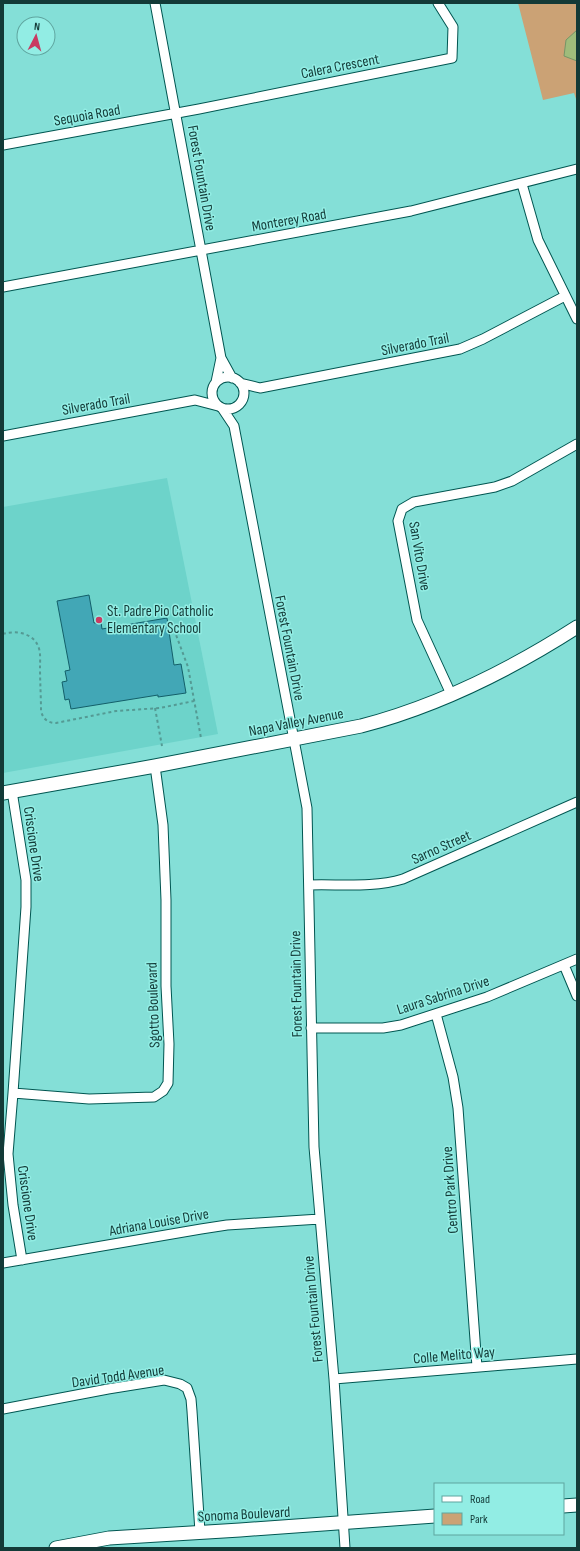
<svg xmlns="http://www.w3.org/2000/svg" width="580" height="1551" viewBox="0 0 580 1551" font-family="'Sofia Sans Condensed',sans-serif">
  <rect width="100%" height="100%" fill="#84dfd7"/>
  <path fill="#6dd3ca" d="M167,478L218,734L3,773V507Z"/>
  <path fill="#cba275" d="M518,3H577V102L574,93L543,100Z"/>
  <path fill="#9fbc7b" stroke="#759567" d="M577,30V61L564,56L566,40Z"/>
  <path fill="#42a7b6" stroke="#135f69" d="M89,595L94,623L101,622L102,629L167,618L174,665L181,664L186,693L158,697V695L71,709L69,699L65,700L62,682L67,681L65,671L70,670L57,601Z"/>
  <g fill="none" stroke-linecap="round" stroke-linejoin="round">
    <g stroke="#005651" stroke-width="11">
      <path id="street" d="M155,3L221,358L232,378
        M3,145L199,109L452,58L453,27L438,3
        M522,184L538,240L577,319
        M3,287L411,211L577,169
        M212 393a16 16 0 1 1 32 0a16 16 0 1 1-32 0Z
        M216,382L221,358
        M240,383L260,388L460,349L483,339L565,296
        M222,408L234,426L307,808L314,1147L334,1379L345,1548
        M3,436L195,400L218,406
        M451,694L417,620L398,521L402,509L414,502L495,487L512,481L577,444
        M12,791L26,880V907L13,1093L8,1154L13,1205L22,1260
        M309,885C340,884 373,888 403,879L577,802
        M564,965L577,996
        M436,1014L453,1077L458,1108L477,1367
        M311,1028H383L401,1025L487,997L577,959
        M13,1093L89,1099L154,1097L163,1091L168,1083L169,1044L166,986V900L163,825L155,766
        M3,1263L201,1229L227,1225L320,1219
        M334,1379L577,1359
        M3,1409L108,1389L164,1380L180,1384L187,1388L191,1399L192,1411L200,1532"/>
    </g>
    <g stroke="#005651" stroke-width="15">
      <path id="secondary" d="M3,793L155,766L361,726C438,706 510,670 577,627
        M563,1506L577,1505
        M56,1548L109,1538L240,1530L435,1516"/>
    </g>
    <path stroke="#549a94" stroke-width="2" stroke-dasharray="3 3" stroke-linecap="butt" d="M172,624L188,667L201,738
      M3,634C15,630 33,633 38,646C41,652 40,661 40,667C40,682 41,696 41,711C43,719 48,723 56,723L116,711L160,708L194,701
      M155,708L162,746"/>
    <use href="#street" stroke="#fff" stroke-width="9"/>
    <use href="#secondary" stroke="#fff" stroke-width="13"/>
  </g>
  <circle fill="#c93a62" stroke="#92ede4" stroke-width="1.5" cx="99" cy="620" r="4"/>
  <g text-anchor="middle" stroke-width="3" stroke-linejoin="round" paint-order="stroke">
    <g font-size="15" fill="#133a37" stroke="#92ede4">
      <text transform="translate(340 66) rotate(-11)" y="5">Calera Crescent</text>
      <text transform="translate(87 115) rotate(-10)" y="5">Sequoia Road</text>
      <text transform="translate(202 178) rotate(80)" y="5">Forest Fountain Drive</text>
      <text transform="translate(289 220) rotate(-10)" y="5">Monterey Road</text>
      <text transform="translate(415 344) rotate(-11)" y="5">Silverado Trail</text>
      <text transform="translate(96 404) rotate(-10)" y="5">Silverado Trail</text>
      <text transform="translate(420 556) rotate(80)" y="5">San Vito Drive</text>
      <text transform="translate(290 648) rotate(79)" y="5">Forest Fountain Drive</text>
      <text transform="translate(296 722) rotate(-11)" y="5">Napa Valley Avenue</text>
      <text transform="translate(34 844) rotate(82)" y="5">Criscione Drive</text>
      <text transform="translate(441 847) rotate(-24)" y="5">Sarno Street</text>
      <text transform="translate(296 984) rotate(-91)" y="5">Forest Fountain Drive</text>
      <text transform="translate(443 995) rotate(-18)" y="5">Laura Sabrina Drive</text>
      <text transform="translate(153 1005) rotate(-92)" y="5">Sgotto Boulevard</text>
      <text transform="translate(450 1190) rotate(-94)" y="5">Centro Park Drive</text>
      <text transform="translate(28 1203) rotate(82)" y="5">Criscione Drive</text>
      <text transform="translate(159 1222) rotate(-10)" y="5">Adriana Louise Drive</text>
      <text transform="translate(313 1309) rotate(-95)" y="5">Forest Fountain Drive</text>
      <text transform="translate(454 1355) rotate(-5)" y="5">Colle Melito Way</text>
      <text transform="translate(118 1376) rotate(-8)" y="5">David Todd Avenue</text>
      <text transform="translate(244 1514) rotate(-3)" y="5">Sonoma Boulevard</text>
    </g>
    <g font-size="15" fill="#133a37" stroke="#92ede4" text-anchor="start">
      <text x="107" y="616">St. Padre Pio Catholic<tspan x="107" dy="17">Elementary School</tspan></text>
    </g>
  </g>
  <rect width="580" height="1551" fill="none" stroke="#133a37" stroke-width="8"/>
  <rect x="434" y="1483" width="130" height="52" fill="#92ede4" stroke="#5fa59f"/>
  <rect x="442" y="1496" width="20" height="6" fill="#ffffff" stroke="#5fa59f"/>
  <text x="470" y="1503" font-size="12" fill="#133a37">Road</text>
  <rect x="442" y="1513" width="20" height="12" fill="#cba275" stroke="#5fa59f"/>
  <text x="470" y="1523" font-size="12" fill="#133a37">Park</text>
  <g transform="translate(36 36) rotate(6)"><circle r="19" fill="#92ede4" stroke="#5fa59f"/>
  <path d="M0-3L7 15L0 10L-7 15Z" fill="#c93a62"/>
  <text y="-6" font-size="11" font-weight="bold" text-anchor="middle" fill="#133a37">N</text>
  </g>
</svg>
